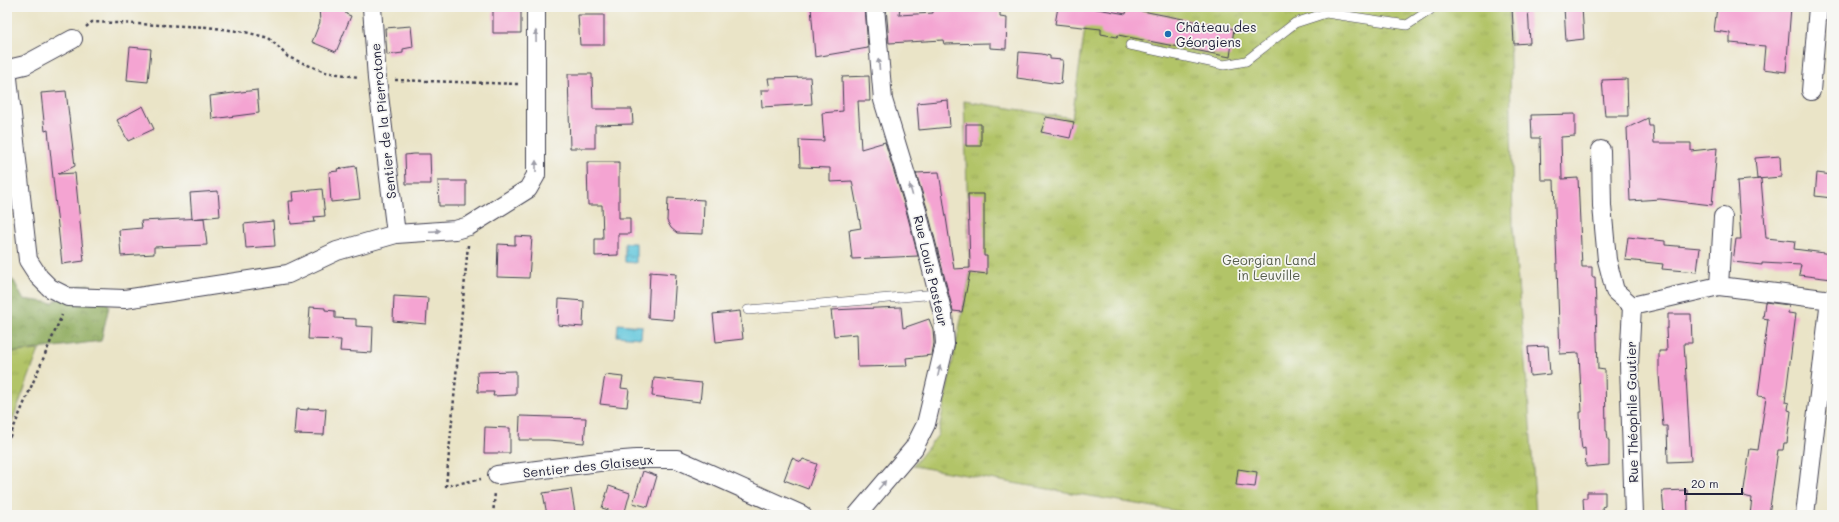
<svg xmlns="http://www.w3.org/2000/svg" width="1839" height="522" viewBox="0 0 1839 522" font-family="Mali,sans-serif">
  <defs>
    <pattern id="grass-tufts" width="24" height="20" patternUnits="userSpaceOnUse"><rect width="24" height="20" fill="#b2c467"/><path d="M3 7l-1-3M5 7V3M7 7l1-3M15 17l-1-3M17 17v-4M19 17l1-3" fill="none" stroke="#99a85a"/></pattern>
    <pattern id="forest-crowns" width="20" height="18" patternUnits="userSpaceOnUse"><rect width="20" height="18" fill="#8daa5c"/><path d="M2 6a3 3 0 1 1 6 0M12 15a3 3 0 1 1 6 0" fill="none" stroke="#738a4d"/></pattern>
    <pattern id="water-ripples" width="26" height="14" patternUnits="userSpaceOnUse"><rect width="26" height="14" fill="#5fc6dc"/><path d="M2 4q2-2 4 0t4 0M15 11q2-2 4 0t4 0" fill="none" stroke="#4ea0b4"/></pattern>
  </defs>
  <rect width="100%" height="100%" fill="#f6f6f2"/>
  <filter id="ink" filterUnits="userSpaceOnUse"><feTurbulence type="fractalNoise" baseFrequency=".025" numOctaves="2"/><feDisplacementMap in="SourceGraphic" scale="8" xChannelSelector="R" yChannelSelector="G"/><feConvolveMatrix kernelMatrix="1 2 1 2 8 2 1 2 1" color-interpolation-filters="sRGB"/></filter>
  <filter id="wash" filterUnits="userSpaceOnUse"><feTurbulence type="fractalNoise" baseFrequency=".012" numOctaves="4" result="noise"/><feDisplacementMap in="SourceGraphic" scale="16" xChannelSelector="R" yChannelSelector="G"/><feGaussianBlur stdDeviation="0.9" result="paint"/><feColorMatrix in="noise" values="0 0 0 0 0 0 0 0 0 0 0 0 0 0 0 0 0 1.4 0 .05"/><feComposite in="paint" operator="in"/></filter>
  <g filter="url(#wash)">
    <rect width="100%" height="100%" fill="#eae4c7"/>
    <path fill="url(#grass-tufts)" stroke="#6a7351" d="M1088,7H1509L1513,225L1529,409L1536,515H1201L913,466L938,435L970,274L964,101L1072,118Z
      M39,350L7,435V353Z"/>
    <path fill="url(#forest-crowns)" stroke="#58664c" d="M7,276L14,281L23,299L53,303L72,287L88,284L104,294L109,306L101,341L7,353Z"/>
    <path fill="url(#water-ripples)" stroke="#40748c" d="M625,243H636V263L625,262Z
      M618,324L642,326L641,338L617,336Z"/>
    <g id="blocks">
      <path fill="#f4a4d2" d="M319,7H345L346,14L351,16L336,52L312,42L320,22Z
        M493,7H521V33H493Z
        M811,7H865L868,48L815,57Z
        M886,7H900L899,15L933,13V7H1000V17L1007,18L1006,49L990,48V43L944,44L943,40L889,43Z
        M1058,7H1086L1126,14L1127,8L1234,29L1230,57L1118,35L1117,37L1101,34V29L1055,24Z
        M1512,7H1528L1530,43L1514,44Z
        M1564,7H1582L1584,39L1566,41Z
        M1717,7H1791L1786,72L1763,69L1765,46L1730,43V33L1714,31Z
        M578,15H604V45H580Z
        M411,26L413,47L403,49V53L387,55L385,28Z
        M130,47L151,49L148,82L127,80Z
        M1019,52L1042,54L1050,56V59L1063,60L1061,84L1017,78Z
        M568,74H592L593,109H632L633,124L595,125V148H570Z
        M869,76L870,101H858L861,149L885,142L907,214L918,256L852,259L849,230L861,228L852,181L830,182V168L800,167L799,140L824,141L822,113L843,111L842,77Z
        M810,77L812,104L762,107L761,90H770L768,78Z
        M1627,79L1628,116H1605L1602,80Z
        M257,90L259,113L212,119L210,96Z
        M66,91L75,166L58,174L75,173L84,261L62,264L48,130L45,131L41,93Z
        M948,100L950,127L919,130L917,103Z
        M143,106L154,129L128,141L117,120Z
        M1575,114V136L1561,137L1562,179L1578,178L1582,267H1592V277H1595L1598,369L1605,370L1606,431H1607L1608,440H1609V465L1586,467L1585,448L1582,449L1581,441L1580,412H1582L1579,353L1560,354L1554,180H1541L1540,138H1532L1531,115Z
        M1046,117L1074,122L1070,138L1041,132Z
        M1648,118L1649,126H1653L1654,143H1691V151L1717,148L1712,205L1660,199L1630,201L1627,128Z
        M966,124H981V146H966Z
        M414,154H430L431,184H406L405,155Z
        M1780,156L1781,177L1757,179L1755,158Z
        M587,162H619V218H630V234H618V255L595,256V239H603L602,205H588Z
        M356,166L360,199L331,202L329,172L338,171L337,169Z
        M939,172L954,269L970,268L968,194H984V256H987V274L970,272L962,312L953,311L927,208L916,173Z
        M1817,173L1832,175V198L1815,196Z
        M1761,179L1766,238L1795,241L1794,249L1832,254V279L1799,275L1801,265L1762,263V265L1733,262L1736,239H1741L1737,181Z
        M438,181H466V206H439Z
        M322,189L325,216L314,217L315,222L291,224L289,201H293L292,192Z
        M218,191L220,216L192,219L190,193Z
        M668,198L704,200L703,234L677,233L671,228L667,221Z
        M204,218L207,245L154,247V254L121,256L119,230L142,228L141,221Z
        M273,221L275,246L246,248L244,224Z
        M515,236L532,237L529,278L497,277L498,244L515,245Z
        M1628,237L1665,241V245L1700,248L1697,272L1662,269L1663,264L1625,260Z
        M650,272L676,274L673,320L648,318Z
        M394,296L428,298L426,324L393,321Z
        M559,299L584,301L583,327L558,325Z
        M1765,302L1789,305L1788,313L1796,314L1785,402L1789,403L1788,410L1791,411L1787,443H1784L1783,450H1778L1769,515H1750L1752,498L1743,496L1750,449L1758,450L1766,397L1758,396L1768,319L1763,318Z
        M310,307L325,308V310L335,311V318L356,319V326L373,327L372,353L340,351L341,340L308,339Z
        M901,307L903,328L929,319L933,329L934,343L932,355L906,358L907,366L858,367L857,334L834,336L831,310Z
        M740,311L743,339L716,342L713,314Z
        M1668,314H1691L1692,343H1684L1691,461L1668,462L1667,426H1663L1659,375V351H1667L1666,328H1668Z
        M1548,346L1550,374L1530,376L1528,347Z
        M516,371V395L493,396L494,392H478L477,372Z
        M605,375L623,377L621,388L629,389L627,407L600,404Z
        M654,378L702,383L700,402L652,396Z
        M308,408L326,409L324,435L294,434L296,409L308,410Z
        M520,416L586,418L584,443L548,440H519Z
        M485,427L510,428V453H484Z
        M792,458L801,462L803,459L817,464L808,489L784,480Z
        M1238,469L1257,472L1255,487L1236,485Z
        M643,471L657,476L648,507L633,503Z
        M609,486L630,493L624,515L602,508Z
        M571,489L575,513L547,515L543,493Z
        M1687,490L1688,515H1664L1662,491Z
        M1587,492H1605V506L1602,507L1603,515H1584L1583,498H1587Z"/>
    </g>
  </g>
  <g filter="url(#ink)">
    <use href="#blocks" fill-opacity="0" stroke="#403f50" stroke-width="1"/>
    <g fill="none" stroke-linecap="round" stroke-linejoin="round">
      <g stroke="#403f50" stroke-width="10">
        <path id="lane" d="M1130,45L1224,65L1246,61L1295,23L1326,13L1407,25L1430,10L1431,7
          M748,310L937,294"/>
      </g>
      <g stroke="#403f50" stroke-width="20">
        <path id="street" d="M372,7L377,79L396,234
          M7,69L28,260L39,277L50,288L68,297L125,299L288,274L337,251L396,234L455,230L469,226L528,189L536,175V7
          M8,69L25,65L73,39
          M1811,91L1818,7
          M1601,150L1602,206L1607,260L1615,291L1632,306L1629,365L1634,515
          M1719,286L1723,217
          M1632,306L1719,286L1832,300
          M497,475L599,462L636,459H677L802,515
          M857,515L914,448L926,424L945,344L943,314L917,211L883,100L875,7
          M1805,515L1830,299"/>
      </g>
      <path stroke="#403f50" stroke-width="2.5" stroke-dasharray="3 3" stroke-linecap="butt" d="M86,27L92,22L207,27L245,32L269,38L288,57L325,72L358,77
        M395,80L518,84
        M468,245L446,486L481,479
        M7,443L62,315
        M493,515L495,492"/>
      <use href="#lane" stroke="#fff" stroke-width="9"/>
      <use href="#street" stroke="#fff" stroke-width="18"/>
    </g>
    <defs><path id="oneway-solid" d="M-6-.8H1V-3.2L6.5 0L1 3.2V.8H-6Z"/></defs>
    <g fill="#9c9ca7">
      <use href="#oneway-solid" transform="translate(536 36) rotate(-91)"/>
      <use href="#oneway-solid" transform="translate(879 64) rotate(-95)"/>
      <use href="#oneway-solid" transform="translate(536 166) rotate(-90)"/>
      <use href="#oneway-solid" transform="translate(911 190) rotate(-106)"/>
      <use href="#oneway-solid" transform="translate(435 231) rotate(-4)"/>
      <use href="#oneway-solid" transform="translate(939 371) rotate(-77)"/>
      <use href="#oneway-solid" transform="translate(882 485) rotate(-50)"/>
    </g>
  </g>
  <circle fill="#1f6fb2" stroke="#f6f6f2" stroke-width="1.5" cx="1168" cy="34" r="4"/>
  <g text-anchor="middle" stroke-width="3.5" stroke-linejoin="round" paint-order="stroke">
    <g font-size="13" fill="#22223b" stroke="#f6f6f2" text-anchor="start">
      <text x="1176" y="32">Château des<tspan x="1176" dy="15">Géorgiens</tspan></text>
    </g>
    <g font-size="13" fill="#22223b" stroke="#f6f6f2">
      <text transform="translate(383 121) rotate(-96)" y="5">Sentier de la Pierrotone</text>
      <text transform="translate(931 271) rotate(77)" y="5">Rue Louis Pasteur</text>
      <text transform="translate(1632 412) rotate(-91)" y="5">Rue Théophile Gautier</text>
      <text transform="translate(588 466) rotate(-6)" y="5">Sentier des Glaiseux</text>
    </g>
    <g font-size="13" fill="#545b4a" stroke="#f6f6f2">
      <text x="1269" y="265">Georgian Land<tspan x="1269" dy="15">in Leuville</tspan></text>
    </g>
  </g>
  <rect width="1839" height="522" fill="none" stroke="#f6f6f2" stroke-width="24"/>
  <path d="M1685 488v6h57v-6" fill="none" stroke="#22223b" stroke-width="2"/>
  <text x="1691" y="488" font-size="12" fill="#22223b" stroke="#f6f6f2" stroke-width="3" paint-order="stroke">20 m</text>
</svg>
